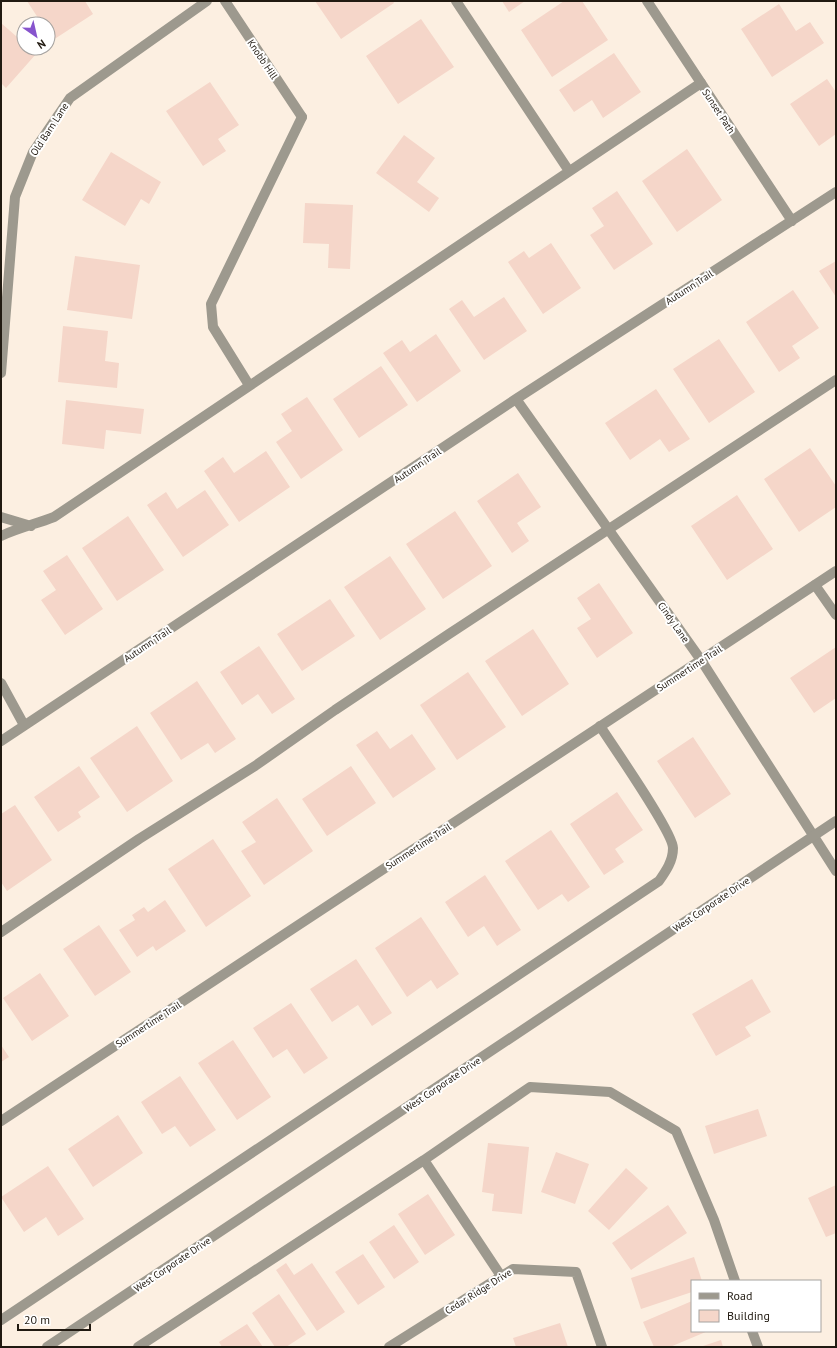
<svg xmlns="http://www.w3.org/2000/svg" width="837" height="1348" viewBox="0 0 837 1348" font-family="'PT Sans',sans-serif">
  <rect width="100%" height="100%" fill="#fcefe1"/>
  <path fill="#f5d6c9" d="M27,1H85L93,14L53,40L48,32V24H42Z
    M315,1H393L394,3L341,39Z
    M502,1H525L509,12Z
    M564,1H582L608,40L552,77L521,30Z
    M779,4L796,31L810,22L824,43L772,77L741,29Z
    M421,19L454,67L398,104L366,56Z
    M1,23L24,43V48H29L36,54L6,88L1,83Z
    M614,53L641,92L603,118L592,100L574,112L559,90Z
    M827,79L836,92V134L819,146L790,104Z
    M210,82L239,125L218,139L226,151L203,166L166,111Z
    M404,135L435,158L417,182L439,198L429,212L376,173Z
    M687,149L722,200L677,232L642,181Z
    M111,152L161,182L149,204L141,199L125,226L82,200Z
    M617,191L653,244L614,270L590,235L604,226L592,208Z
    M305,203L353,205L350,269L328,268L329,244L303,243Z
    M551,243L581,288L543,314L508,262L524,251L529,258Z
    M75,256L140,265L132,319L67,310Z
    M836,261V297L819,271Z
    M793,290L819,328L792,346L800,358L779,372L746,322Z
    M504,297L527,331L484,360L449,309L462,300L474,317Z
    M63,326L108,331L105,361L119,363L117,388L58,382Z
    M436,334L461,371L417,402L383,353L402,340L410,352Z
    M719,339L755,392L709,423L673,369Z
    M381,366L408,405L359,438L333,399Z
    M656,389L690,439L669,452L660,439L630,460L605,423Z
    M307,397L343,450L301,479L276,442L292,431L281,414Z
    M66,400L144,409L141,434L106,430L104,449L62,444Z
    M810,448L836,486V507L799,532L764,479Z
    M266,451L290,487L239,522L204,471L223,457L234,473Z
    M518,473L541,507L517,523L529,541L512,553L477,501Z
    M205,490L229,525L183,557L147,505L166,492L177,509Z
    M737,495L773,549L727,580L691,526Z
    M455,511L492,566L443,599L406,544Z
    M128,516L164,570L117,601L82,548Z
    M67,555L103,609L65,635L41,600L56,590L43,571Z
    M390,556L426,609L380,640L344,587Z
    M599,583L633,633L597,658L577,628L591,619L577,598Z
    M330,599L355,636L302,671L277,634Z
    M533,629L569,684L522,716L485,661Z
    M259,646L295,699L272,714L258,694L242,705L220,672Z
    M836,647V698L814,713L790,678Z
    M468,672L506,727L457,760L420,705Z
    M197,681L236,739L215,753L208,743L181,760L150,713Z
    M137,726L173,781L127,812L90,758Z
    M377,731L390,749L412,734L436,769L393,798L356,745Z
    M693,737L731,794L695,818L657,761Z
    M79,766L100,797L78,812L81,817L58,832L34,797Z
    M351,766L376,803L327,836L302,799Z
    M617,792L643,830L615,849L624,862L604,875L570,824Z
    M277,798L313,851L264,885L241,851L256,842L242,822Z
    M15,805L52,860L7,891L1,882V814Z
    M551,830L590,887L568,902L562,894L538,910L505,861Z
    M213,839L251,896L206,927L168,869Z
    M485,875L521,930L497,946L484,926L468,937L445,902Z
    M165,900L186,931L156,951L153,946L137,957L119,930L135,920L132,915L144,907L148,912Z
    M421,917L459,974L437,989L431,980L407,997L375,948Z
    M99,925L131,972L95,996L63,949Z
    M356,959L392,1013L372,1026L358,1005L332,1022L310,989Z
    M40,973L69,1016L32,1041L3,998Z
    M752,979L771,1012L745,1027L751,1036L716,1056L692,1014Z
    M291,1003L328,1058L304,1074L287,1049L273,1058L253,1028Z
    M233,1040L271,1097L237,1120L198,1063Z
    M1,1045L9,1057L1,1062Z
    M180,1076L216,1130L190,1147L175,1126L162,1134L141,1102Z
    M758,1109L767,1136L714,1154L705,1126Z
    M118,1115L143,1153L93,1187L68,1149Z
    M488,1143L529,1147L522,1214L492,1211L494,1194L482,1192Z
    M556,1152L589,1164L575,1204L541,1192Z
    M48,1166L84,1219L58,1236L46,1217L24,1232L1,1197Z
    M626,1168L648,1188L609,1230L588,1211Z
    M836,1185V1233L826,1237L808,1198Z
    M428,1194L455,1235L425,1255L398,1214Z
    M668,1205L687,1233L631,1270L612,1243Z
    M394,1225L419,1262L394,1279L369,1242Z
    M363,1254L385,1287L358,1305L335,1272Z
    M694,1257L702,1281H692V1292L641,1309L631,1278Z
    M286,1263L294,1275L312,1263L345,1312L317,1331L276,1270Z
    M279,1294L306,1334L286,1347H275L252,1313Z
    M692,1301V1331H708L670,1347H654L643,1322Z
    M560,1323L568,1347H516L513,1338Z
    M247,1324L263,1347H222L219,1342Z
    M721,1340L723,1347H700Z"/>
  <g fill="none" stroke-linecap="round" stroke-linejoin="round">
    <path stroke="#9d998e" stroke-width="10" d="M456,1L569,171
      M249,385L213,327L211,304L302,117
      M1,517L31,526
      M1,536C18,528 36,524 54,517L701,83
      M815,585L836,615
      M1,932L139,839L255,766L335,710L449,634L836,380
      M424,1160L530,1087L610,1092L676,1131L714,1220L735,1281
      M1,1320L659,881C666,871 673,861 673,848C673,832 612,745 600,726
      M752,1331L758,1347
      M138,1347L424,1160L501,1276"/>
    <path stroke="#9d998e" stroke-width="10" d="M225,1L302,117
      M647,1L792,221
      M1,373L15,197L33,152L70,98L207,1
      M516,399L701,660L836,871
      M1,683L24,725
      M1,741L516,399L836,192
      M1,1121L836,571
      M389,1347L513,1269L576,1272L602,1347"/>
    <path stroke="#9d998e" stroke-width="10" d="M47,1347L836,821"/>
  </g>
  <g text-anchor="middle" stroke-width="4" stroke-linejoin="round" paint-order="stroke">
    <g font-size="10" fill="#211a11" stroke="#fff">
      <text transform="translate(263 59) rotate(56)" y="4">Knobb Hill</text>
      <text transform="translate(719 111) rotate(57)" y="4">Sunset Path</text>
      <text transform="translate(49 129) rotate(-57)" y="4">Old Barn Lane</text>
      <text transform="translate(689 287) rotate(-33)" y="4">Autumn Trail</text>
      <text transform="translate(417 465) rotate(-34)" y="4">Autumn Trail</text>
      <text transform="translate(674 622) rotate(55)" y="4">Cindy Lane</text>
      <text transform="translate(147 644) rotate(-34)" y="4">Autumn Trail</text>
      <text transform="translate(689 668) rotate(-33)" y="4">Summertime Trail</text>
      <text transform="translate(418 846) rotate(-33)" y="4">Summertime Trail</text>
      <text transform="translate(711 904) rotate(-34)" y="4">West Corporate Drive</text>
      <text transform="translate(148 1024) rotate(-33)" y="4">Summertime Trail</text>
      <text transform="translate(442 1084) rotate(-34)" y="4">West Corporate Drive</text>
      <text transform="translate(172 1264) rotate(-34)" y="4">West Corporate Drive</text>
      <text transform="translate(478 1291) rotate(-32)" y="4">Cedar Ridge Drive</text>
    </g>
  </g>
  <rect width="837" height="1348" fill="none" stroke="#211a11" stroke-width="4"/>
  <rect x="691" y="1280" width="130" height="52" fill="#ffffff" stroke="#a6a3a0"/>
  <rect x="699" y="1293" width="20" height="6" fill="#9d998e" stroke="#a6a3a0"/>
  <text x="727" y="1300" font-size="12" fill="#211a11">Road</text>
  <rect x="699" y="1310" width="20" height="12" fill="#f5d6c9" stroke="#a6a3a0"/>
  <text x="727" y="1320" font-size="12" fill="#211a11">Building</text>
  <g transform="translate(36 36) rotate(146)"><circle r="19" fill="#ffffff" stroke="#a6a3a0"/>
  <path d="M0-3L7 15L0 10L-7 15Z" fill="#8754cd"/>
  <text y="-6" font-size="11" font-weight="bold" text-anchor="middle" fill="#211a11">N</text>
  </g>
  <path d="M18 1324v6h72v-6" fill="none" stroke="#211a11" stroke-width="2"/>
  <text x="24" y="1324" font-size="12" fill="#211a11" stroke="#ffffff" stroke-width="3" paint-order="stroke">20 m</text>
</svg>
